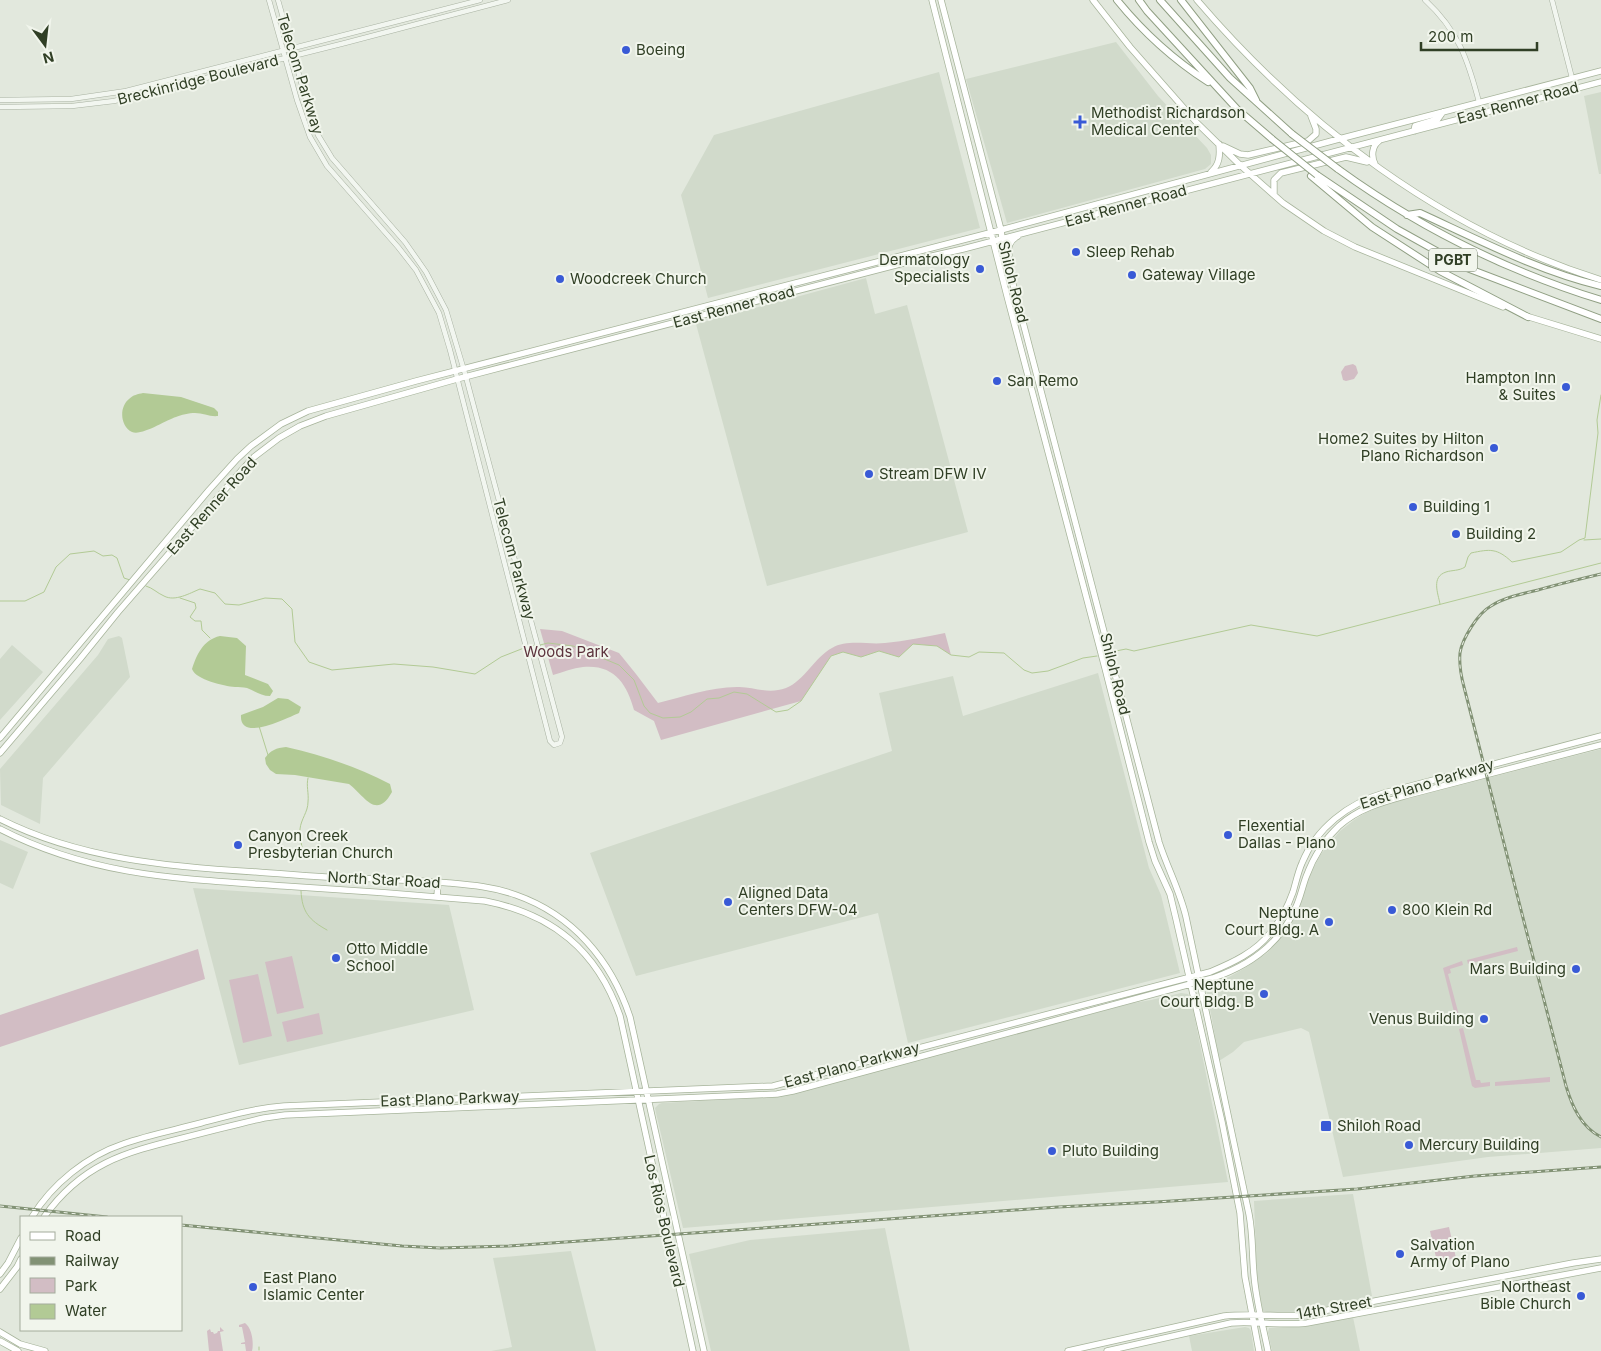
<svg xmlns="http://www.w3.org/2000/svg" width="1601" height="1351" viewBox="0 0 1601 1351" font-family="Inter,sans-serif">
  <rect width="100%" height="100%" fill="#e2e8dd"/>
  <path fill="#d1dacb" d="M1116,42L1158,96L1207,148L1211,155V164L1205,169L1007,223L966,79Z
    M939,72L980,228L708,298L681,195L714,135Z
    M1601,92V174H1599L1584,96Z
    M866,278L875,314L907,305L968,532L767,586L696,324Z
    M119,636L122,638L130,677L43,778L40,824L1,805L0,769L98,655L108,639Z
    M12,645L43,672L0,720V659Z
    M1098,673L1149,868L1161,895L1180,973L908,1043L878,913L636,976L590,853L892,751L879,693L953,676L963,716Z
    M1601,749V1148L1488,1157L1343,1177L1309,1032L1301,1028L1244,1042L1233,1052L1219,1061L1212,1019L1207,995L1206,989L1208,985L1229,977L1245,968L1267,953L1281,937L1298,910L1310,874L1321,854L1340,831L1354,820L1370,810L1387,804Z
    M0,840L28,852L13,889L0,883Z
    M193,888L449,905L474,1010L239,1065Z
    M1181,993L1188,994L1191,1000L1228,1182L683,1228L656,1113L655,1108L659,1104L662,1103L775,1097L787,1095L1133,1003L1151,1000Z
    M1353,1194L1372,1296L1339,1305L1318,1309L1293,1312H1267L1263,1311L1257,1281L1254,1201Z
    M885,1228L910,1351H711L689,1254L750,1240Z
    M571,1251L596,1351H491L512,1347L493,1258Z
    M1353,1317L1360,1351H1272L1268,1332L1269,1328L1308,1326Z
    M1245,1327L1249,1328L1251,1331L1254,1351H1192L1189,1336Z"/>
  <path fill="#d2bdc4" d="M1353,364L1356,366L1358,373L1354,379L1346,381L1343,380L1341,372L1345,366Z
    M540,629L562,631L619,653L636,674L658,703C683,697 710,687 737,687C753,686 767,695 786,688C804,681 815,657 832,648C847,639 868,645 885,643C905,641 925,637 945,633L951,655L937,646L913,644L899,657L879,651L861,657L843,652L831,656L801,701L661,740L654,721L634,710C627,684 614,664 583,667C573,668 563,672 553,675Z
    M1517,947L1518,951L1468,964L1467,960Z
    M198,949L205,979L0,1047V1015Z
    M292,956L304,1008L277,1014L265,962Z
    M1462,961L1463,965L1450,969L1451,973L1448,974L1461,1023L1457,1024L1443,968Z
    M258,974L272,1036L243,1043L229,980Z
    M319,1013L323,1034L287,1042L282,1022Z
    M1463,1028L1476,1080H1480L1481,1083L1490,1082V1086L1475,1088L1472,1086L1459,1029Z
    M1550,1077V1082L1495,1086V1082Z
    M1449,1227L1456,1258L1437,1262L1430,1231Z
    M245,1323C252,1328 254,1343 252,1351H246L245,1344H241V1343L245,1342L242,1327H239V1325Z
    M220,1327L224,1331L220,1332L223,1351H209L207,1331L210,1329L211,1332H213L214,1334L217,1333L218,1331H220Z"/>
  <path fill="#b2ca95" d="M143,393L181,397L214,408L218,412V416C210,417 203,413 195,413C189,413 181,415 176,417C166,420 142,436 132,432C120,426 119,407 129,399C133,395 138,394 143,393Z
    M220,636L237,638L246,646L245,675L268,684L273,691L270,696C261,696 255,691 247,688C243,687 239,687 235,687C224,686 196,680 192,669C197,654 203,640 220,636Z
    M278,698L288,699L301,707L299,713C287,718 239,743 241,715L263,707Z
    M286,747C322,755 357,767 390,784L392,792C376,821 364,795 349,784L295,775L276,774L270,770L266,764L265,758C271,750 276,748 286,747Z"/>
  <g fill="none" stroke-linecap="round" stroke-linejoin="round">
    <path stroke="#b2ca95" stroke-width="1" d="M1584,540L1601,539
      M146,586C153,588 157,593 164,596C175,602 190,593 200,589L215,593L225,604L239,605L265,598L282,599L292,609L295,642L309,662L332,670L394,664L433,667L475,674L501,657L524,648
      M180,598L195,603L196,608L190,617L195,621H201L202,630L210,638
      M0,601H25L44,592L56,567L70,554L94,551L103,556L112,555L117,558L124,578L130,580
      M1440,604C1438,593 1431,577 1446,572C1452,570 1459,571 1465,567L1468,557L1471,553C1490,549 1497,548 1512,562L1561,552L1579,540L1585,538L1598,433L1597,420L1601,395
      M540,645L548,643L573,646L619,665L634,680L644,706L650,713L663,718L680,717L691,712L707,699L719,698L734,692L747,694L776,712L788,710L801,701L831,656L843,652L861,657L879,651L899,657L913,644L937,646L951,655L969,657L979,652L1004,653L1024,670L1032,673L1048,671L1083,658L1097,656
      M528,647L536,645
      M1116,651L1126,649L1134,651L1251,625L1317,636L1601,563
      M259,726L268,755
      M303,857C303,847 299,837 300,829C301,819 308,812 308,802C309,793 306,786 308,778
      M301,891C302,912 309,920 327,930
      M259,1350V1347"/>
    <g stroke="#a9b2a2" stroke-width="5.5">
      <path id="minor" d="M269,0L297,100L310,137L327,166L398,247L416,270L439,313L450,350L550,741L554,745L560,743L562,737L466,377L446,310L426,272L405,242L332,158L318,135L310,114L278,0
        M1425,0C1458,30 1468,60 1479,102
        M1552,0L1572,78
        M0,100L71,99L126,91L480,0
        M0,107L72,106L114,101L345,43L508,0"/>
    </g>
    <g stroke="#a7b49b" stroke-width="7">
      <path id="major" d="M932,0L1007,296L1105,668L1149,842L1155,861L1170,894L1176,919L1222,1122L1240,1213L1245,1277L1259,1351
        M941,0L1001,230L1003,246L1159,842C1167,867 1180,891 1186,917L1249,1214C1253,1234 1252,1255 1254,1275C1256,1301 1263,1326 1268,1351
        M1093,0L1130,47L1197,123L1240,165L1283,203L1324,231L1355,247L1503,307
        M1197,0C1305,126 1442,230 1601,280
        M1414,131L1415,126L1438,119L1443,112
        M1223,146L1240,154L1248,155L1308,141L1316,134V129L1311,116
        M1375,164C1371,156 1372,146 1379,141
        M1211,172C1220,164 1220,155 1219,144
        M1274,194V180L1281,173L1346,157L1367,162
        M1009,255C1007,248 1010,240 1018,236
        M1526,316L1601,339
        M0,738L209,490L237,459L251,446L281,424L308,411L416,381L1001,230L1339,139L1601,71
        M0,753L80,659L118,612L241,471L254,457L279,438L300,426L326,416L457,379L919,259L963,249L1601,82
        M0,819C79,859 170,867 257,872C287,874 317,877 347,878C381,879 415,880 449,883C471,885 494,887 516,895C573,915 611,960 630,1017L704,1351
        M0,829C93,877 183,879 284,886C351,890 418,895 485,901C552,914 597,950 620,1016L693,1351
        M437,897L438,882
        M32,1217C52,1184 87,1156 123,1144C148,1135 175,1130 201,1123C228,1116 256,1108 284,1106L773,1086L1210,972C1232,963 1256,952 1271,932C1280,921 1288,906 1293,892C1296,882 1298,872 1302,863C1316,828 1349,803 1384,793L1601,736
        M44,1217C82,1164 123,1153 183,1138C210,1131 237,1124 264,1118L285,1115L777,1094L793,1091L1213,978C1248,966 1279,945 1295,909C1300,899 1302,888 1306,877C1313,858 1325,839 1339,826C1359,808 1383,802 1408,795L1601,745
        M0,1274L8,1263L21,1238
        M0,1289L17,1267L21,1259
        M0,1332L20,1344L45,1351
        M0,1341L18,1351
        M1068,1351L1224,1316C1250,1313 1276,1317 1302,1315L1573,1263L1601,1259
        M1107,1351L1231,1323C1256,1321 1282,1326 1307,1323L1601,1268"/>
    </g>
    <g stroke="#909f83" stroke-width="8">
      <path id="highway" d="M1117,0C1143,32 1174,60 1208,82
        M1139,0L1147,11L1237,109L1272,139
        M1160,0L1230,78L1292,134
        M1181,0L1250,88L1256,100
        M1338,169C1418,227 1507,271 1601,300
        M1317,175L1397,229L1467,268L1601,319
        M1311,176L1372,227L1440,271L1528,317
        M1407,215L1420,213C1479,240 1538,271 1601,286"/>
    </g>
    <use href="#minor" stroke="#f2f6f0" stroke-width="4.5"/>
    <use href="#major" stroke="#fff" stroke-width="5.5"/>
    <use href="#highway" stroke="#fff" stroke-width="6"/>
    <g stroke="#829275" stroke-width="3">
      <path id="rail" d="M1601,574C1580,579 1559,584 1538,590C1522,594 1505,597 1491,606C1478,613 1462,639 1460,653C1459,665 1461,676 1464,687L1566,1086C1572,1106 1581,1127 1601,1137
        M0,1206L107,1217
        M181,1225L402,1246L440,1248L509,1246L1058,1207L1156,1202L1357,1189L1475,1176L1601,1167"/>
    </g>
    <use href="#rail" stroke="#f1f5ec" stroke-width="1" stroke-dasharray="4" stroke-linecap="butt"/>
    <g stroke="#909f83" stroke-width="8" stroke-linecap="butt">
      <path id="highway-bridge" d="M1292,134L1338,169
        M1272,139L1317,175"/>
    </g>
    <use href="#highway-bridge" stroke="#fff" stroke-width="6"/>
  </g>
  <g fill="#395ad6" stroke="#f1f5ec" stroke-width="2">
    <circle cx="626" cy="50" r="5"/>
    <path d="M1077.5 114.5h5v5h5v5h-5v5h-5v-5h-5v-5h5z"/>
    <circle cx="1076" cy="252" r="5"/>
    <circle cx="980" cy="269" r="5"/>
    <circle cx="1132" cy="275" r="5"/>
    <circle cx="560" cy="279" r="5"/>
    <circle cx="997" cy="381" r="5"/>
    <circle cx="1566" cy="387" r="5"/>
    <circle cx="1494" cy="448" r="5"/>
    <circle cx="869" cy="474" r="5"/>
    <circle cx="1413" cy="507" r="5"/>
    <circle cx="1456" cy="534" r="5"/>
    <circle cx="1228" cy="835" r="5"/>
    <circle cx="238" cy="845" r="5"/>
    <circle cx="728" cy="902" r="5"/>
    <circle cx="1392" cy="910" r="5"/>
    <circle cx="1329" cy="922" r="5"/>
    <circle cx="336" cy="958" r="5"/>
    <circle cx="1576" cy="969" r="5"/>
    <circle cx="1264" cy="994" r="5"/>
    <circle cx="1484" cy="1019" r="5"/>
    <rect x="1320" y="1120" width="12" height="12" rx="2.5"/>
    <circle cx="1409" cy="1145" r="5"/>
    <circle cx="1052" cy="1151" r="5"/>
    <circle cx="1400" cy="1254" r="5"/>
    <circle cx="253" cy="1287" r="5"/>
    <circle cx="1581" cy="1296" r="5"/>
  </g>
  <g text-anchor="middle" stroke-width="4" stroke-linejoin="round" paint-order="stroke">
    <rect fill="#f1f5ec" stroke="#6a7661" stroke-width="1" x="1429" y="248.5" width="48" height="23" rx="4"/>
    <g font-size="14" font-weight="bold" fill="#303f25">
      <text x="1453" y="265">PGBT</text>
    </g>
    <g font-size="15" fill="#303f25" stroke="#f1f5ec" text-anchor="start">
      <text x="636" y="55">Boeing</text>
      <text x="1091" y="118">Methodist Richardson<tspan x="1091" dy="17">Medical Center</tspan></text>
      <text x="1086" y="257">Sleep Rehab</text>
      <text x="970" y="265" text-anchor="end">Dermatology<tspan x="970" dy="17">Specialists</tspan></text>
      <text x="1142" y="280">Gateway Village</text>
      <text x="570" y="284">Woodcreek Church</text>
      <text x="1556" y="383" text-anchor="end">Hampton Inn<tspan x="1556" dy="17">&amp; Suites</tspan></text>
      <text x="1007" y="386">San Remo</text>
      <text x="1484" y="444" text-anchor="end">Home2 Suites by Hilton<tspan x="1484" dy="17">Plano Richardson</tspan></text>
      <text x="879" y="479">Stream DFW IV</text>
      <text x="1423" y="512">Building 1</text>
      <text x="1466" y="539">Building 2</text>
      <text x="1238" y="831">Flexential<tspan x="1238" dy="17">Dallas - Plano</tspan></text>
      <text x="248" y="841">Canyon Creek<tspan x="248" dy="17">Presbyterian Church</tspan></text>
      <text x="738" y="898">Aligned Data<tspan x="738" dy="17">Centers DFW-04</tspan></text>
      <text x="1402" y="915">800 Klein Rd</text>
      <text x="1319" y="918" text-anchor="end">Neptune<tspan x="1319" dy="17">Court Bldg. A</tspan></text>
      <text x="346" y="954">Otto Middle<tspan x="346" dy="17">School</tspan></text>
      <text x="1566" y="974" text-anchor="end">Mars Building</text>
      <text x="1254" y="990" text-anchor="end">Neptune<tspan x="1254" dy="17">Court Bldg. B</tspan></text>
      <text x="1474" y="1024" text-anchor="end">Venus Building</text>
      <text x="1337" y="1131">Shiloh Road</text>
      <text x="1419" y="1150">Mercury Building</text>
      <text x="1062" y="1156">Pluto Building</text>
      <text x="1410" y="1250">Salvation<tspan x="1410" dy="17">Army of Plano</tspan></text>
      <text x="263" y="1283">East Plano<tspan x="263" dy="17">Islamic Center</tspan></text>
      <text x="1571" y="1292" text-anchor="end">Northeast<tspan x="1571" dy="17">Bible Church</tspan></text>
    </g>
    <g font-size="15" fill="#303f25" stroke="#f1f5ec">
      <text transform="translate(300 74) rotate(73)" y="5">Telecom Parkway</text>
      <text transform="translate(198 80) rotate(-14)" y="5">Breckinridge Boulevard</text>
      <text transform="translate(1518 103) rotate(-15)" y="5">East Renner Road</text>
      <text transform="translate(1126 206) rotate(-15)" y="5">East Renner Road</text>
      <text transform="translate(1013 282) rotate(76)" y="5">Shiloh Road</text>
      <text transform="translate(734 307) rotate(-15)" y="5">East Renner Road</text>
      <text transform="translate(212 506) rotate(-48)" y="5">East Renner Road</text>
      <text transform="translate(514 559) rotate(75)" y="5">Telecom Parkway</text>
      <text transform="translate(1115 674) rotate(76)" y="5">Shiloh Road</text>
      <text transform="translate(1427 784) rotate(-17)" y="5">East Plano Parkway</text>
      <text transform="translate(384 880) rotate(3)" y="5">North Star Road</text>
      <text transform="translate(852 1065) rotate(-15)" y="5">East Plano Parkway</text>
      <text transform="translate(450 1099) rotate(-2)" y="5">East Plano Parkway</text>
      <text transform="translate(664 1221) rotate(77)" y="5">Los Rios Boulevard</text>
      <text transform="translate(1334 1308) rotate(-10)" y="5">14th Street</text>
    </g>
    <g font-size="15" fill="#5c323c" stroke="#f1f5ec">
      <text x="566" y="657">Woods Park</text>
    </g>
  </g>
  <rect x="20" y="1216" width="162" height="115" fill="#f1f5ec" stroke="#a4ac9c"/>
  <rect x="30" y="1232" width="25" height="8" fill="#ffffff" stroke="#a4ac9c"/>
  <text x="65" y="1241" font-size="15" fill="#303f25">Road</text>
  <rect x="30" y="1257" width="25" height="8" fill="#829275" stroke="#a4ac9c"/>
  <text x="65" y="1266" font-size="15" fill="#303f25">Railway</text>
  <rect x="30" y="1278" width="25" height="15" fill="#d2bdc4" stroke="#a4ac9c"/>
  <text x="65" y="1291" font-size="15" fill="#303f25">Park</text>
  <rect x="30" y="1304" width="25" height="15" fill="#b2ca95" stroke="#a4ac9c"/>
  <text x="65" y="1316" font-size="15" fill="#303f25">Water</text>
  <g transform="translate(45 45) rotate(165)" stroke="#f1f5ec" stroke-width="4" paint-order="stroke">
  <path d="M0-4L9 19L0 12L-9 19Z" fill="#303f25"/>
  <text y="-8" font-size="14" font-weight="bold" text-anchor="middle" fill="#303f25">N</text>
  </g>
  <path d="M1421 42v8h116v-8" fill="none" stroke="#303f25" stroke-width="2.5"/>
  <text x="1428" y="42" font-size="15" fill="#303f25" stroke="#f1f5ec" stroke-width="4" paint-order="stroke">200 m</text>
</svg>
